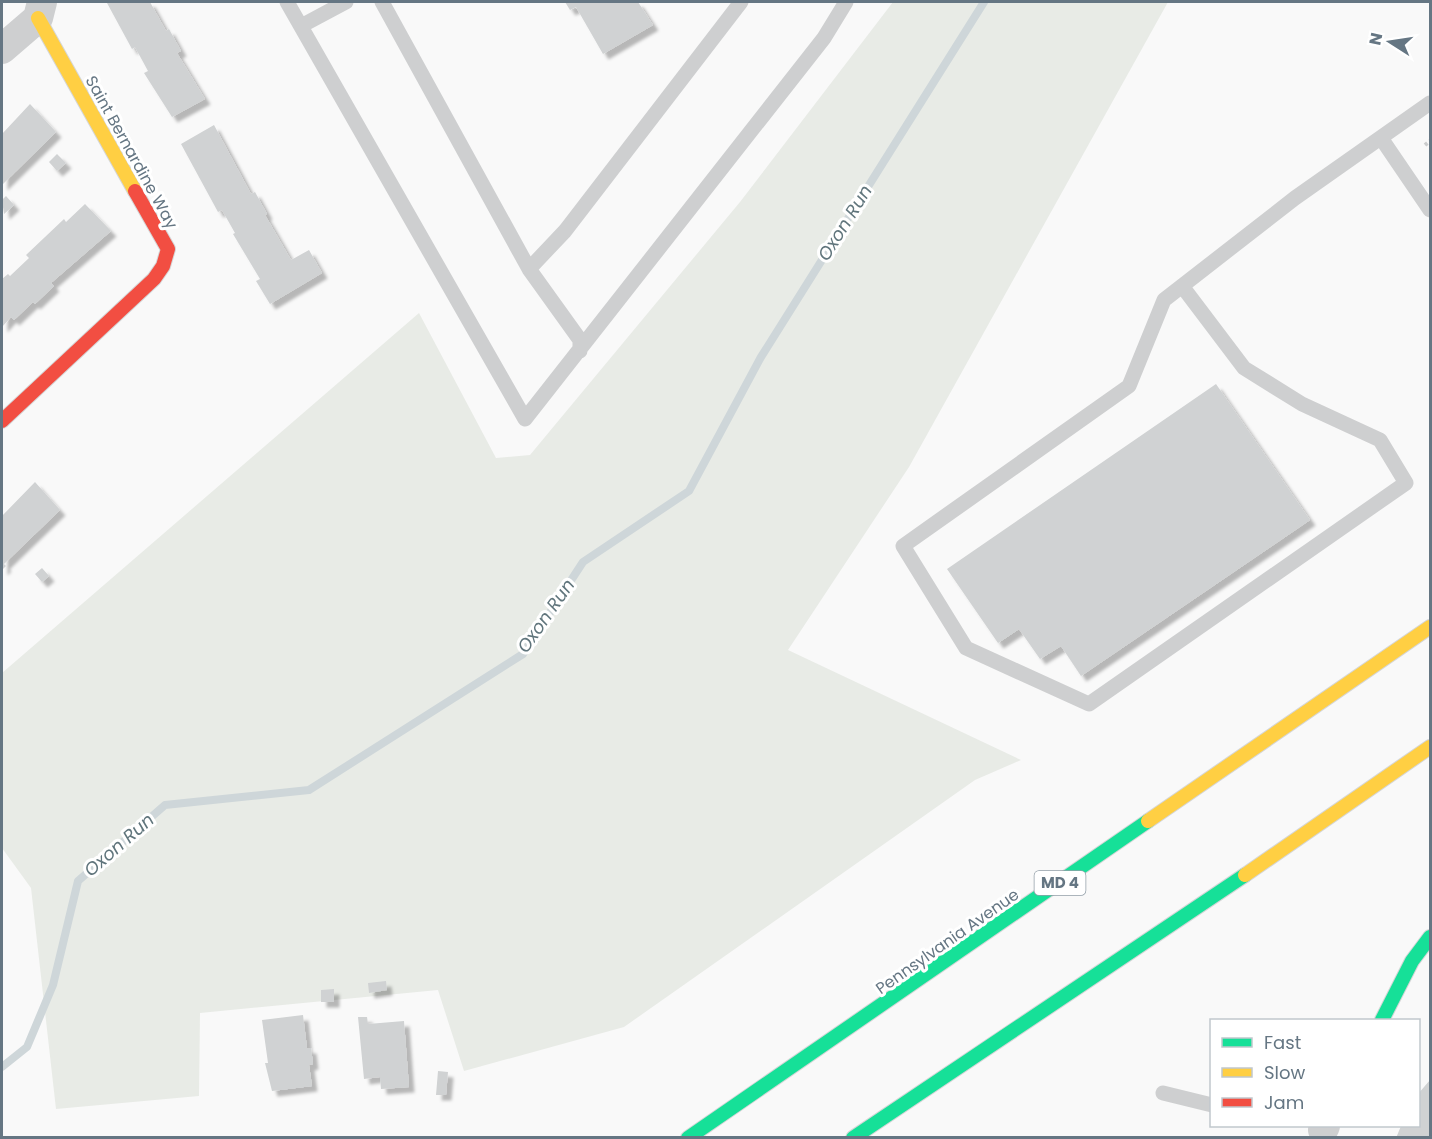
<svg xmlns="http://www.w3.org/2000/svg" width="1432" height="1139" viewBox="0 0 1432 1139" font-family="Poppins,sans-serif">
  <defs>
    <filter id="shadow"><feDropShadow dx="5.5" dy="5.5" stdDeviation="1.5" flood-color="#0004"/></filter>
  </defs>
  <rect width="100%" height="100%" fill="#f9f9f9"/>
  <path fill="#e8ebe6" d="M893,2H1168L909,467L788,650L1021,760L975,780L624,1027L464,1071L438,990L200,1013L199,1096L56,1109L31,888L2,848V673L419,313L496,458L530,455L740,202Z"/>
  <g fill="none" stroke-linecap="round" stroke-linejoin="round">
    <path stroke="#ced6d9" stroke-width="8" d="M2,1067L27,1047L53,985L78,881L165,805L309,790L523,654L583,562L689,491L761,357L984,2"/>
  </g>
  <path fill="#d0d2d3" filter="url(#shadow)" d="M109,2H150L166,31L169,29L181,51L177,53L205,99L172,117L144,73L148,71L135,47L132,49L107,3Z
    M565,2H638L653,25L603,54L576,7L570,10Z
    M30,104L56,132L2,185V134Z
    M214,125L251,194L255,192L267,214L265,215L291,260L309,250L322,273L270,304L256,281L260,279L233,234L235,233L222,210L218,212L181,144Z
    M57,154L66,163L57,171L49,162Z
    M6,196L14,205L4,214L2,200Z
    M85,204L111,231L51,283L54,286L35,304L33,302L14,320L11,317L2,327V279L8,274L10,276L29,258L26,255L64,219L66,222Z
    M1216,384L1310,520L1081,676L1061,646L1040,659L1019,629L998,643L947,569Z
    M35,482L60,510L4,564L6,566L2,570V516Z
    M42,568L49,576L42,582L35,574Z
    M386,981L387,990L369,993L368,983Z
    M334,989V1002H321V990Z
    M303,1015L307,1048H311L313,1064L309,1065L312,1086L272,1091L265,1063H268L262,1020Z
    M358,1017H367L368,1024L404,1021L409,1087L381,1089L380,1077L364,1079Z
    M438,1071L448,1072L446,1095H436Z
    M1430,1080V1138H1396L1401,1126H1418V1094Z"/>
  <g fill="none" stroke-linecap="round" stroke-linejoin="round">
    <g stroke="#d5d6d7" stroke-width="16">
      <path id="fast" d="M1382,1020L1412,961L1430,937
        M688,1138L1148,821
        M853,1138L1245,875"/>
    </g>
    <g stroke="#d5d6d7" stroke-width="16">
      <path id="slow" d="M38,18L135,191
        M1148,821L1430,627
        M1245,875L1430,747"/>
    </g>
    <g stroke="#d5d6d7" stroke-width="16">
      <path id="jam" d="M2,421L154,279L163,266L168,249L135,191"/>
    </g>
    <path stroke="#cbcccd" stroke-width="4" stroke-dasharray="3 3" stroke-linecap="butt" d="M1425,145L1430,141"/>
    <path stroke="#cecfd0" stroke-width="15" d="M287,2L525,419L824,38L846,2
      M382,2L529,269L580,340V351
      M301,26L346,2
      M1381,138L1430,210
      M529,269L565,231L741,2
      M1182,286L1244,368L1302,404L1380,440L1406,483L1089,704L966,648L903,546L1129,386L1164,300L1295,198L1430,103
      M1163,1093L1212,1105"/>
    <path stroke="#cecfd0" stroke-width="30" d="M2,49L38,18L42,2
      M1323,1130L1325,1126"/>
    <use href="#fast" stroke="#16e098" stroke-width="14"/>
    <use href="#slow" stroke="#ffcf43" stroke-width="14"/>
    <use href="#jam" stroke="#f24e42" stroke-width="14"/>
  </g>
  <g text-anchor="middle" stroke-width="6" stroke-linejoin="round" paint-order="stroke">
    <rect fill="#fff" stroke="#939fa8" stroke-width="1.5" x="1034.5" y="871" width="51" height="24" rx="4.5"/>
    <g font-size="15" font-weight="bold" fill="#657683">
      <text x="1060" y="888">MD 4</text>
    </g>
    <g font-size="16" fill="#657683" stroke="#fff">
      <text transform="translate(132 152) rotate(61)" y="6">Saint Bernardine Way</text>
      <text transform="translate(947 941) rotate(-35)" y="6">Pennsylvania Avenue</text>
    </g>
    <g font-size="18" font-style="italic" fill="#60757c" stroke="#fff">
      <text transform="translate(845 223) rotate(-58)" y="6">Oxon Run</text>
      <text transform="translate(546 616) rotate(-55)" y="6">Oxon Run</text>
      <text transform="translate(119 845) rotate(-41)" y="6">Oxon Run</text>
    </g>
  </g>
  <rect width="1432" height="1139" fill="none" stroke="#657683" stroke-width="6"/>
  <rect x="1210" y="1019" width="210" height="108" fill="#ffffff" stroke="#c1c8cd" stroke-width="1.5"/>
  <rect x="1222" y="1038" width="30" height="9" fill="#16e098" stroke="#c1c8cd" stroke-width="1.5"/>
  <text x="1264" y="1049" font-size="18" fill="#657683">Fast</text>
  <rect x="1222" y="1068" width="30" height="9" fill="#ffcf43" stroke="#c1c8cd" stroke-width="1.5"/>
  <text x="1264" y="1079" font-size="18" fill="#657683">Slow</text>
  <rect x="1222" y="1098" width="30" height="9" fill="#f24e42" stroke="#c1c8cd" stroke-width="1.5"/>
  <text x="1264" y="1109" font-size="18" fill="#657683">Jam</text>
  <g transform="translate(1390 42) rotate(282)" stroke="#ffffff" stroke-width="4.5" paint-order="stroke">
  <path d="M0-4.5L10 22L0 15L-10 22Z" fill="#657683"/>
  <text y="-9" font-size="16" font-weight="bold" text-anchor="middle" fill="#657683">N</text>
  </g>
</svg>
